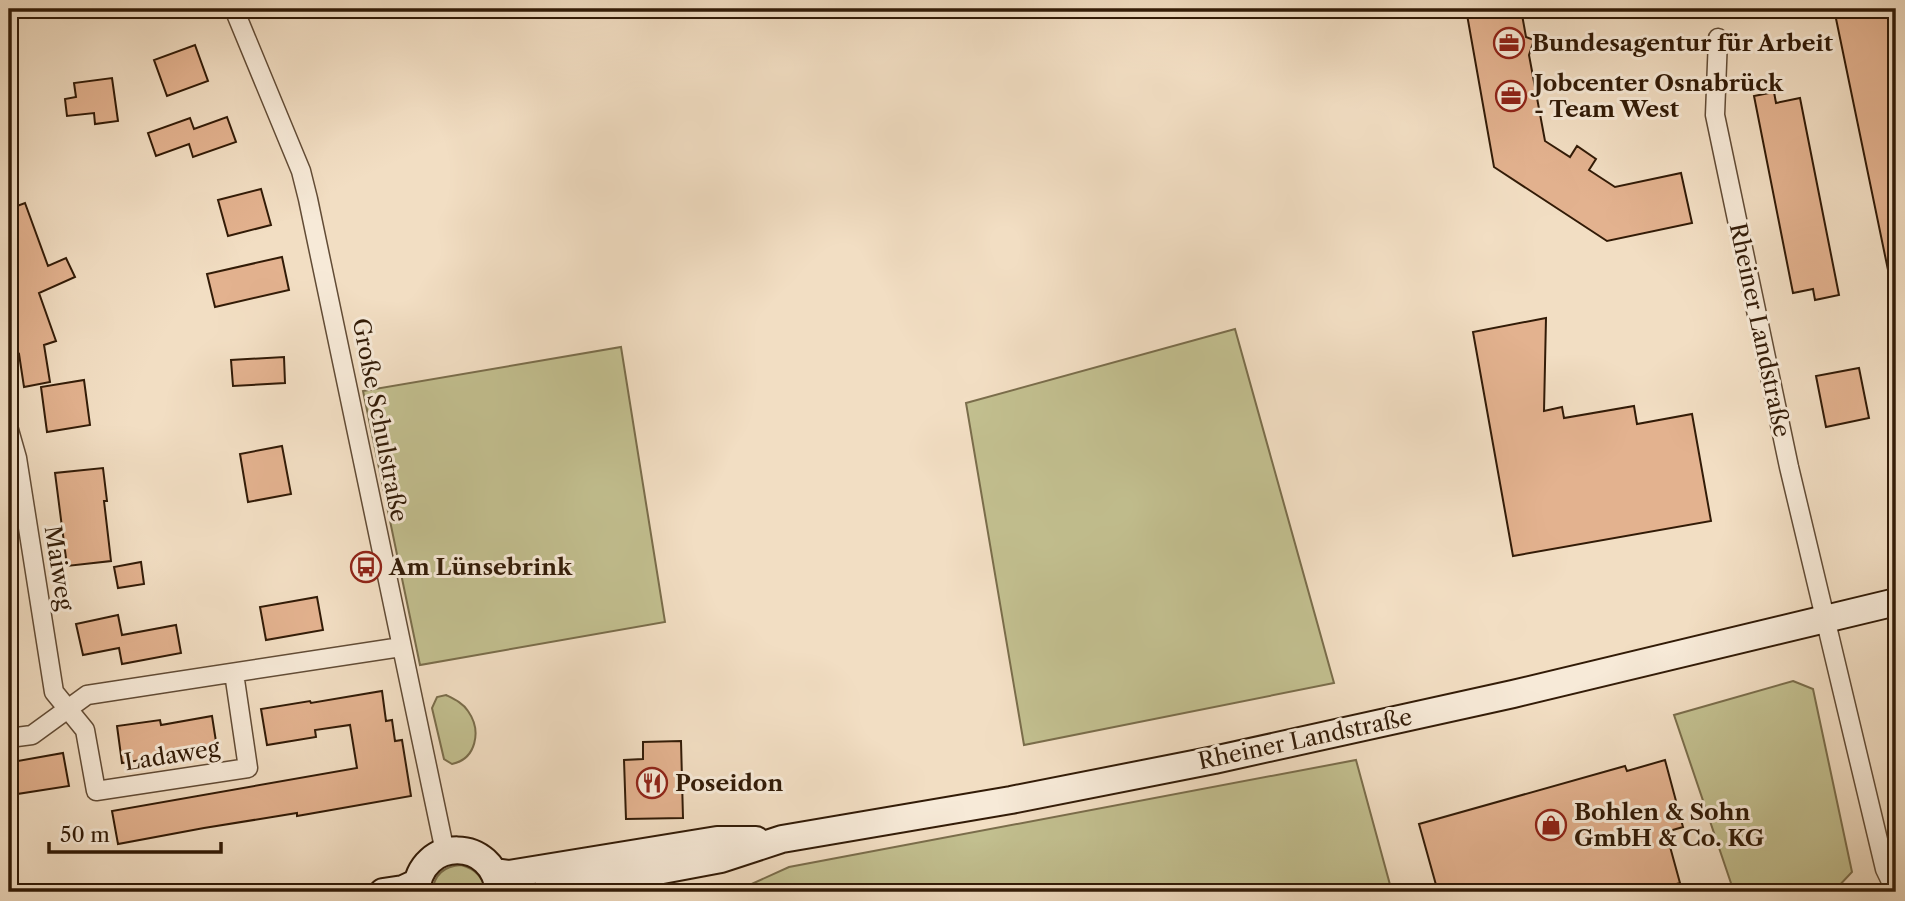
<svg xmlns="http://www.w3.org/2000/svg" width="1905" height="901" viewBox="0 0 1905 901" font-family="'Libre Caslon Text',serif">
  <rect width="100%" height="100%" fill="#f2dec3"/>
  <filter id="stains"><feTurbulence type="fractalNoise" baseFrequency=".00286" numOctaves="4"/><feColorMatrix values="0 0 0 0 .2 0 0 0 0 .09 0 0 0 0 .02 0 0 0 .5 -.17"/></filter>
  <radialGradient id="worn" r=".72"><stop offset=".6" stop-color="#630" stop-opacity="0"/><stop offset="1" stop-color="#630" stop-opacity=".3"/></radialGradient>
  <path fill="#c2bf8f" stroke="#7a6d4b" stroke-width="2" d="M1235,329L1334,683L1024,745L966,403Z
    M621,347L665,622L420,665L363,391Z
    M1793,681L1813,689L1852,872L1836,889V892H1734L1674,715Z
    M446,695C454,699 463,703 468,711C482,731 476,759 452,764L444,759L432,708L437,697Z
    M1356,760L1392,892H734L789,867Z
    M461,865C476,869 484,877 485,892H432C434,875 444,866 461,865Z"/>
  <path fill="#e3b28f" stroke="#321b07" stroke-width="2" d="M1466,9H1521L1526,37L1534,40L1529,55L1545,141L1570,157L1577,146L1596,159L1589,170L1615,187L1681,173L1692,223L1607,241L1494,167Z
    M1834,9H1896V269L1888,270Z
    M195,45L208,81L167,96L154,60Z
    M112,78L118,121L95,124L94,113L67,116L65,99L76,97L74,83Z
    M1774,92L1776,103L1800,98L1839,295L1815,300L1813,289L1793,293L1754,96Z
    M227,117L236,142L193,157L189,144L156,156L148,133L190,118L194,129Z
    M261,189L271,225L228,236L218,200Z
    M25,203L48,266L66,258L75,277L39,293L56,341L44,345L50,382L24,387L19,354L9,358V259L17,256L9,232V209Z
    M282,257L289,290L215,307L207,274Z
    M1546,318L1544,411L1562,407L1564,418L1634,406L1637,424L1692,414L1711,521L1513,556L1473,332Z
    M284,357L285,383L233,386L231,360Z
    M1859,368L1869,418L1826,427L1816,376Z
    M84,380L90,425L47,432L41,387Z
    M282,446L291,494L248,502L240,454Z
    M103,468L107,501H104L111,561L67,566L55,473Z
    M141,562L144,584L118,588L114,567Z
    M317,597L323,630L266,640L260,607Z
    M118,615L122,635L176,625L181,653L122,664L119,648L83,655L76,624Z
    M382,691L386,721L392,720L395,741L402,740L411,796L297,816V813L204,828L118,844L112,811L357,768L350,725L315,730L316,737L267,745L261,709L310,701L311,703Z
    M212,716L217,748L122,763L117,726L160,720L161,725Z
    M681,741L683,818L626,819L624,760L643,759V742Z
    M63,753L69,786L17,794L12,762Z
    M1665,760L1683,827L1666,832L1680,883L1648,892H1438L1419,824L1625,766L1627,771Z"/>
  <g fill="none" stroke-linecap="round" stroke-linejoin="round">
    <g stroke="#624c36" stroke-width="21">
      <path id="street" d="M234,9L301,171L308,199L445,852
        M1718,38L1715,115L1789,467L1885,869L1896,892
        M9,430L17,458L54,692L85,730L96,791L248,768L234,673
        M9,738L32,735L87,695L401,647"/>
    </g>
    <g stroke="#321b07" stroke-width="30">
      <path id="secondary" d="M495,872L509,874L717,840H756
        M383,892L403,889L416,883
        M416,892C420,836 495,837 499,892
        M545,892L721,859L782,839L1011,800L1214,760L1513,694L1896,602"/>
    </g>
    <use href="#street" stroke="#f7ead8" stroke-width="18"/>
    <use href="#secondary" stroke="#f7ead8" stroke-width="26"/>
  </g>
  <defs>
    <g id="office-ring" transform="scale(1.575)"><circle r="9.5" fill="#f7ead8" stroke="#8f2418" stroke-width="1.5"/><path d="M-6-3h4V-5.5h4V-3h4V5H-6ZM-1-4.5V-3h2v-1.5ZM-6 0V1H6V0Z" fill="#8f2418"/></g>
    <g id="bus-ring" transform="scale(1.575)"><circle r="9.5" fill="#f7ead8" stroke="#8f2418" stroke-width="1.5"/><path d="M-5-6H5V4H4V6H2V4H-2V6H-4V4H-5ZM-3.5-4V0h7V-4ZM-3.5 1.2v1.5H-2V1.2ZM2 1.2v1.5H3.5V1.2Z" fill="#8f2418"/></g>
    <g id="restaurant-ring" transform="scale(1.575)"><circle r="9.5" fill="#f7ead8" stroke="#8f2418" stroke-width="1.5"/><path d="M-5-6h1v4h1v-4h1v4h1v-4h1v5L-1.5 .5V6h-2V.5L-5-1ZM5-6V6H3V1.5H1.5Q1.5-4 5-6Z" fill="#8f2418"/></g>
    <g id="shop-ring" transform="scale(1.575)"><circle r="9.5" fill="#f7ead8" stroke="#8f2418" stroke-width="1.5"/><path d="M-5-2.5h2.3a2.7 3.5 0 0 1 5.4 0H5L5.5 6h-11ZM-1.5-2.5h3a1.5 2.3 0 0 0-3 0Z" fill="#8f2418"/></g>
  </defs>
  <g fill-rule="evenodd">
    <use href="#office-ring" x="1509" y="43"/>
    <use href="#office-ring" x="1511" y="96"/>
    <use href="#bus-ring" x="366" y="567"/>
    <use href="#restaurant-ring" x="652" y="783"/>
    <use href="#shop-ring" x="1551" y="825"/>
  </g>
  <g text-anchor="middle" stroke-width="6" stroke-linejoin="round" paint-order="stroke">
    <g font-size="23" font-weight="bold" fill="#321b07" stroke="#f7ead8" text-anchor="start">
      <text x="1532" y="51">Bundesagentur für Arbeit</text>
      <text x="1534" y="91">Jobcenter Osnabrück<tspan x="1534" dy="26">- Team West</tspan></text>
      <text x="389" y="575">Am Lünsebrink</text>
      <text x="675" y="791">Poseidon</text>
      <text x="1574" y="820">Bohlen &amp; Sohn<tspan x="1574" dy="26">GmbH &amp; Co. KG</tspan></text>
    </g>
    <g font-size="23" fill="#321b07" stroke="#f7ead8">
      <text transform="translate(1760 330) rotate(78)" y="8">Rheiner Landstraße</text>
      <text transform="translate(380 420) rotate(79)" y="8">Große Schulstraße</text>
      <text transform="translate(59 568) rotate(81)" y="8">Maiweg</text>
      <text transform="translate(1305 739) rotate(-12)" y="8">Rheiner Landstraße</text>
      <text transform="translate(172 755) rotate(-9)" y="8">Ladaweg</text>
    </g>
  </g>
  <rect width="1905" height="901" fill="none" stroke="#f2dec3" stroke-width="35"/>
  <rect x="10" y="10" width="1884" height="880" fill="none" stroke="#321b07" stroke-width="3.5"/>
  <rect x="18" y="18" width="1870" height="866" fill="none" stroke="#321b07" stroke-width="2"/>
  <path d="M49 842v10h172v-10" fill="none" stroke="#321b07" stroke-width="3.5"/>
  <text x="60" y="842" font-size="21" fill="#321b07" stroke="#f7ead8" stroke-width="5" paint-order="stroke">50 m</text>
  <rect width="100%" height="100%" filter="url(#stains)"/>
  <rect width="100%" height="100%" fill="url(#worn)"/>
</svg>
